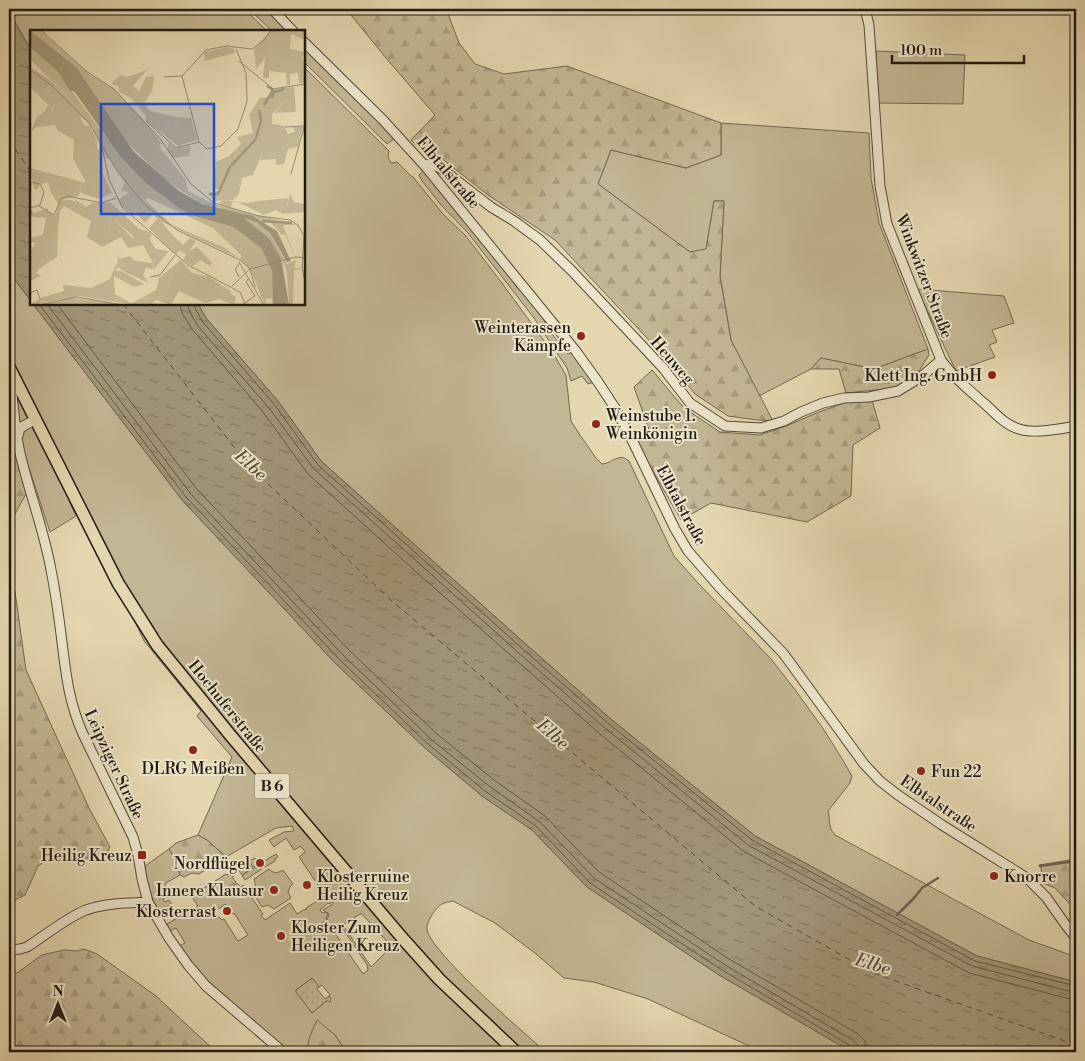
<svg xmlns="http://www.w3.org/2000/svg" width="1085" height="1061" viewBox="0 0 1085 1061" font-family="'Libre Bodoni',serif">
  <defs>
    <pattern id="forest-firs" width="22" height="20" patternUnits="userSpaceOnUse" patternTransform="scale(1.25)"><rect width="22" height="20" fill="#c3b694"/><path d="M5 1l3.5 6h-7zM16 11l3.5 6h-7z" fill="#a79c7f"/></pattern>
    <pattern id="park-dots" width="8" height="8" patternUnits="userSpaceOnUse" patternTransform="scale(1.25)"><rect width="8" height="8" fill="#c3b694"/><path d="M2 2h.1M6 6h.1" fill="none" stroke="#a79c7f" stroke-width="1.8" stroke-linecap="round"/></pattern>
    <pattern id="water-ripples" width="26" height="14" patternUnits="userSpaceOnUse" patternTransform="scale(1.25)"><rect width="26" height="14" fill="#a29679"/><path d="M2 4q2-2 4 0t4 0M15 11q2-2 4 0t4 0" fill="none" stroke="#847a62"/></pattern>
  </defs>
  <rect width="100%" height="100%" fill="#e4d6af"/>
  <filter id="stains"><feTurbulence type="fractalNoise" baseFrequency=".004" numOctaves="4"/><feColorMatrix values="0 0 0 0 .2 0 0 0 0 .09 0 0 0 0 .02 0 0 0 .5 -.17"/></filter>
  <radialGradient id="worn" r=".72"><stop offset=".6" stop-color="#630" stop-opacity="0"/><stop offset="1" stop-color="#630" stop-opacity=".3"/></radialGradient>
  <path fill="#c3b694" stroke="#726852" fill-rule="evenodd" d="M9,9H244L267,31H31V50L9,12Z
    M249,9H267L289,31H272Z
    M304,47L395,138L387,144L304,62Z
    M876,51L965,55L963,104L878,103Z
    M304,67L386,148L389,151L388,157L391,163L397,162L411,176L413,177L443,214L465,235L499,279L553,353L566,375L571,421L580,435L596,458L602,464C613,463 619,452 629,461L674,556L697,582L771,659L796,691L824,730L841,757L852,776L850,783L828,811C831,821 827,826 835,835L1029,940L1076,957V982L977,956L755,836L612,720L529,647L321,461L278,401L206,318L198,304H304Z
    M721,123L869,133L871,178L879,223L928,349L874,369L821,358L811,369L759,396L731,340L720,276L724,201H714L706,250L690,252L598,184L611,150L686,168L721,155Z
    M423,171H425L510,275V277L517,288L521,289L541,313L547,328L568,354L572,352L594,382L588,384L582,376L571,381L567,368L534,318L468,233L441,205L422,181L419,175Z
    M9,272L31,301V304H33L182,500L336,664L425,748L482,796L532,830L587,887L719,975L852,1052H762L648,999L594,982L564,978L535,953L495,923L453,901C450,902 445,902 442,904C436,907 426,922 427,929C429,951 525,1034 546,1052H346L335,1035L308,1045V1052H288L208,981L179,946L185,943L176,928L170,931L167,924L198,906L191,895L204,888L226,874L227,875L233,872L235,875L232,877L236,882L221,892L222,894L237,883L241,887L243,885L263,914L261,915L265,920L290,903L297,914L305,909L306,910L307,909L306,908L325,896L330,895L332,899L331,903L329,904L328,903L320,910L322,913L325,912L328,914L326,918L327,920L310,930L311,931L328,920L327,918L329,916L328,913L323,910L333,904V899L330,894H324L299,857L305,852L301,846L294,850L286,838L274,847L269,840L284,832L294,831L292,826L276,828L226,857L207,840L198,835L232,757L197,716L201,711L144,641L32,400L9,362ZM226,904L232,914L234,913L248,935L238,941L224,919L222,920L219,917L215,919L212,913ZM360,914H362L391,946L390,948L371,967L343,925ZM341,926L367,965L368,970L363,974L334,932ZM311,979H313L319,987L322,985L330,995L329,996L330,998L312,1013L296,990Z
    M917,289L1004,296L1014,323L992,330L997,342L989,345L995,357L956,371Z
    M14,380L76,516L50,532L21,444Z
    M169,849L175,859L180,875L166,883L165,885L169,893L166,895L163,900L165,902L169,900L172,905L160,913C151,898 145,883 145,866Z
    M276,854L278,857L275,859V861L265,867H264L261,868L262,869L245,880L242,876L251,869L242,875L238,869L248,862L253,869L258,865L253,867L249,861L255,858L259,864Z
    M269,869C274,874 278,873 283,870L293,884L290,887L288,892L291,898L274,909L268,905L262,907L252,891C256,888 256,884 254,879Z"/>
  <path fill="url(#forest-firs)" stroke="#726852" d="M346,9H442L447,11L459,43L475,64L504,74L567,66L721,123V155L686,168L611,150L598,184L690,252L706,249L714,201H724L720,276L731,340L773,421L757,420L728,416L695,394L662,354L555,240L488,195L436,154L423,152L411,140L435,115L386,58Z
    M928,349L929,355L917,374L895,388L846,393L839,369H811L821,358L874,369Z
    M652,370L684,408L720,432L760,435L786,426L819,412L847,402L872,400L880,428L853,445L851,496L807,522L711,503L681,520L635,440L649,430L634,387Z
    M9,431L27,492L10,523L9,532Z
    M9,549L26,670L89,808L110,847L107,852L83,860L70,854L59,852L38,866L25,895L9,903Z
    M198,835L207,840L226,857L199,874L192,873L184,877L180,875L175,859L169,849L176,843Z
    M1076,859V911L1055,888L1043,883L1041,868L1039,865Z
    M84,949L97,954L156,996L216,1052H9V973H17L42,955L64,950L77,951Z
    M317,1020L335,1035L346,1052H308C307,1040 312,1031 317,1020Z"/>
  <path fill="url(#park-dots)" stroke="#726852" d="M311,979H313L319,987L317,989L325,999L329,996L331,999L330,1002L326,1001L312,1013L296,992V990Z"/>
  <path fill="url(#water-ripples)" stroke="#6f644f" d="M9,12L31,50V301L9,272Z
    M33,304H198L206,318L278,401L321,461L529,647L612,720L755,836L977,956L1076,982V1052H852L719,975L587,887L532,830L482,796L425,748L336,664L182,500Z"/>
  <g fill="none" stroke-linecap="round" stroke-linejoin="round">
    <path stroke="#625845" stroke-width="1" d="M39,304L186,497L340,660L428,744L485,791L536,826L590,883L722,970L851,1046L853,1048V1052
      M47,304L190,493L344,656L432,740L489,786L540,822L594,878L725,965L854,1041L859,1046L860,1052
      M57,304L196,488L350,651L437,734L494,780L545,816L599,872L729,959L858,1034L865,1041L867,1052
      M180,304L182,313L192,329L263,412L308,474L424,579L600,734L743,851L969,973L1070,999L1076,1000
      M188,304L189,310L197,325L269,408L314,469L521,655L605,728L748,845L972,966L1076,993
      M194,304L195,308L202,321L274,404L318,465L525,651L609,724L752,840L975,961L1076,986"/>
    <path stroke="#6f644f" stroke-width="2.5" d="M1040,866L1076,861
      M897,915L914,898L922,888L938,878"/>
    <path stroke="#554c3b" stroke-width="1" stroke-dasharray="6 5" stroke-linecap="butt" d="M9,140L31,172
      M123,304L248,465L393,602L755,906L873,973L1076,1045"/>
    <g stroke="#524938" stroke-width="11">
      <path id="minor" d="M272,9L293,31
        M865,9L869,25L880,186L887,224L941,360C953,377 969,390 985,404C995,413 1005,425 1019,429C1032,434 1062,429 1076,426
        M304,42L383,120L425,166L575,350L598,382L615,408L634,444L675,529L688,551L721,589L783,653L864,764L880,781L898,795L942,825L1027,878L1046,897L1065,924L1076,938
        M425,166C431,162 436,166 442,169L491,207L514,221L540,240L572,271L663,368L690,403L725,426L761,428L784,421L801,412L823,403L844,398L869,397L898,391L921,377L941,360
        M10,373C13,400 14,427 20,453C29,492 44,530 51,570C56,594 59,618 62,642C66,675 69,703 83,734L133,837L138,855L142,879L148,902L169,938L188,965L206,986L283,1052
        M18,436L20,428L36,419
        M9,950L20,949L27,947C46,935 66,918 86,910C105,903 128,903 148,902"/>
    </g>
    <g stroke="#221a11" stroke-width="14">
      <path id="major" d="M9,367L118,583L157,645L231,736L404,940L439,979L516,1052"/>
    </g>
    <use href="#minor" stroke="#ede4cb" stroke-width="9"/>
    <use href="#major" stroke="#e4d6af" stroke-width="11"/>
  </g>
  <g fill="#8f2418" stroke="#ede4cb" stroke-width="2">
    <circle cx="581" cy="336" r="5"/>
    <circle cx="992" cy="375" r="5"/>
    <circle cx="596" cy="424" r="5"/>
    <circle cx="193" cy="750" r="5"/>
    <circle cx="921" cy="771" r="5"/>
    <rect x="137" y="850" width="10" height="10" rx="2.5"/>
    <circle cx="260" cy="863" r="5"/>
    <circle cx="994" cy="876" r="5"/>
    <circle cx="307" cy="885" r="5"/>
    <circle cx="274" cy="890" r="5"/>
    <circle cx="227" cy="911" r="5"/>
    <circle cx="281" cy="936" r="5"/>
  </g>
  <g text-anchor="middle" stroke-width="4" stroke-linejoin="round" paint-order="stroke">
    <rect fill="#ede4cb" stroke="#5f5749" stroke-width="1" x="254.5" y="773.5" width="35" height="25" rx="4"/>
    <g font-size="15" font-weight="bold" fill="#221a11">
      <text x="272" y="791">B 6</text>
    </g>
    <g font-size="16" fill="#221a11" stroke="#ede4cb">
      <text transform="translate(449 172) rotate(50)" y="6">Elbtalstraße</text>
      <text transform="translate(925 276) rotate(69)" y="6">Winkwitzer Straße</text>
      <text transform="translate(673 360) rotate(49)" y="6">Heuweg</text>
      <text transform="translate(682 505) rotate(62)" y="6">Elbtalstraße</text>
      <text transform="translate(228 706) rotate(51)" y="6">Hochuferstraße</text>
      <text transform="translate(115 764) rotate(65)" y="6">Leipziger Straße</text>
      <text transform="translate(939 803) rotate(34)" y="6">Elbtalstraße</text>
    </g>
    <g font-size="16" fill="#221a11" stroke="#ede4cb" text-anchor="end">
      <text x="571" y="333">Weinterassen<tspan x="571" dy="18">Kämpfe</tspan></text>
      <text x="982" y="381">Klett Ing. GmbH</text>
      <text x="606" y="421" text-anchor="start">Weinstube 1.<tspan x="606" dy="18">Weinkönigin</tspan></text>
      <text x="193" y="774" text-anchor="middle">DLRG Meißen</text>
      <text x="931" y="777" text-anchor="start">Fun 22</text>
      <text x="132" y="861">Heilig Kreuz</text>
      <text x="250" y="869">Nordflügel</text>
      <text x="317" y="882" text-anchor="start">Klosterruine<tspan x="317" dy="18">Heilig Kreuz</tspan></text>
      <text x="1004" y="882" text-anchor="start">Knorre</text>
      <text x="264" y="896">Innere Klausur</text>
      <text x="217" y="917">Klosterrast</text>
      <text x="291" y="933" text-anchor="start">Kloster Zum<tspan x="291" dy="18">Heiligen Kreuz</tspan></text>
    </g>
    <g font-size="18" font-style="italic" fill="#554c3b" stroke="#ede4cb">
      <text transform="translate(251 465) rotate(42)" y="6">Elbe</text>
      <text transform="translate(553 734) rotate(41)" y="6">Elbe</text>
      <text transform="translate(873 964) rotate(17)" y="6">Elbe</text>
    </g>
  </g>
  <g transform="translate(30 30)">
    <rect width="275" height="275" fill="#e4d6af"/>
    <path d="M10,0L59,44L83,58L115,92L132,114H130L131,119L156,150L158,161L184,174L267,195H253L265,227L255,204L252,205L241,193L172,174L134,149L92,107L46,37L2,1ZM241,0H275V10L261,4L260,19L275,22L272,28L275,32V53H269L268,43L260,44V55H257L256,43L239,41V48H233L235,28L226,39L224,19ZM0,17L28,42L72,102L132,166L161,185L203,197L231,218L242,241L243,275L242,268L236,269L235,275L221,241L210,229L211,225L183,198L118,168L115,170L142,195L195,218L209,228L132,192L140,203L123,184L115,193L104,181L103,185L92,176L88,170L99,162L91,161L95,153L79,128L76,129L63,98L0,37L21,51L55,84L0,29ZM197,17L203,18L205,23L175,31L174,22ZM124,46L122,61L112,69L100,59L103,56L109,61L116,47ZM18,75L22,78V83L9,89L8,96L0,102L7,87L14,82ZM146,87L161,88L167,110L150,115L146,95L143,100L133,93L134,90H145ZM0,138L56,153L50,159L49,166L31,170H42L65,184L72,202L77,205L80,203L78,193L84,189L106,212L114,211L125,221L126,225L122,239L96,232L93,241L88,237L85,241H91L114,254L104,257L84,246L85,264L104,275L50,266L0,275L10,268L34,261L33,255L61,258L80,249L88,231L87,225L90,229L100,226L105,231L123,233L113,215L98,218L91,207L72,217L57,207L61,191L34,176L30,181L28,196L27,227L10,238L6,243L11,246L0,251V221L6,213H0V208L13,205L16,188L4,187L0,185V180L5,183L18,178V182L25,186L29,175L21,163L18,152L10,154L7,160L4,158ZM260,163L264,172L275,174L274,182L253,184L246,180L234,185L208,172H202L201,177L189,174L193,170L218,173L228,171L231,175L257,177ZM214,188L226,192L240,203L257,234L266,230L264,238L271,239L264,240L263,275H259L257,240L251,228L239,208ZM40,268L82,272L81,275H11Z" fill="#c3b694"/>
    <path d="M0,37L21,51L59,89L50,87L54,95L60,96L67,110V120L71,117L73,144L82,163L69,169L51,163L50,159L56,152L43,128L44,110L27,100L25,95L7,97L9,89L22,83L23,79L0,57ZM117,40L100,59L112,69L122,61L114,73L120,81L146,87V90H134L133,93L143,100L146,95L151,118L115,90L116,86L101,68L89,62L88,56L81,54L90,45L97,47ZM255,58L257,68L242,84V94L250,95L239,118L231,126L223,145L212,148L209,164L203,170L185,171L179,164L189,160L184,158L186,132L199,126L211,114L207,107L223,103L219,85L230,68L241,67L243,60ZM139,113L146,119L161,116L159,126L142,128L137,120ZM43,168L56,177L62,173H81L109,199L119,202L122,206L119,209L126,219L139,221L123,240L126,223L114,211L104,212L103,206L84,189L78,193L80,203L77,210L76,205L69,201L65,184H55ZM151,230L162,243L179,247L202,262L194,264L180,255L166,257L152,244L143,246L135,262L121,275L100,274L126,260L129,248Z" fill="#c3b694"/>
    <path d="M264,57L266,82L244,83L257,68L255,58ZM245,95L254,96L258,104L265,102L263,97H273L268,117L258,119L254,134L246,135V129L230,130L234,118L239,117L235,98ZM258,168L257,177L230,175L228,171ZM127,189L153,215L160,208L166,211L159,221L167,217L182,233L180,236L171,230L162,236L153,230L156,225L150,220L146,224L142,222L119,198ZM100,231L116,237L113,245L119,253L93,241L96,232ZM147,238L166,257L176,252L194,264L198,262L206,267L204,275L189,269L175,273L149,261L141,275L124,269L135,262Z" fill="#c3b694"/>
    <path d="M0,0L46,37L104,122L149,161L172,174L223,186L247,201L261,231L257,232L240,203L226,192L214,188L239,208L251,228L259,275H243L242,241L231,218L203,197L161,185L146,176L115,152L90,126L44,61H40L28,42L0,17Z" fill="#a29679"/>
    <path fill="none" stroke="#a29679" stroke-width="2.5" d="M0,6L10,11L43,47L83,105L112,137L149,168L209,193L235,214L248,239L250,275M242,68L244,62L254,59M234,75L243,60L237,56M226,108L231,91L229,80M179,164H188L200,137L226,109M232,191L262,193"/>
    <path fill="none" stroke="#968b70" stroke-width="1" d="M11,0L56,41L84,59L131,110L161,154L184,173L229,186L260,190L268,195L274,206L272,238L275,251M209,31L243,59L275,54M0,40L21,55L59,93L87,141L116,176L147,200L210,230L220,239L225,257M152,46L169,112L177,119L191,116L208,99L217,71L216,43L206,19M152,46L176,20L197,16L222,19L234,10L241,0M134,47L152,46M116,91L146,118L169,112M255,97L274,96M72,118L79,149L92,177L158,235L210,262L215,274M261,144L275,94M0,152L10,154L14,162L10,175L0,178M9,176L24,185L31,169L37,166L72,173L86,168M209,232L234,275M120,247L130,245L145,225M209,247L205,239L210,233M218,249L216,252L225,266M202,256L220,239L266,227L275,228M0,263L7,260L10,269M8,275L47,267L93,275M212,275L225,266"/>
    <path fill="#1d4ed8" fill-opacity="0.15" stroke="#1d4ed8" stroke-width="2.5" d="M71,74H184V184H71Z"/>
    <rect width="275" height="275" fill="none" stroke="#221a11" stroke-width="2.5"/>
  </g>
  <rect width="1085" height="1061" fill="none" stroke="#e4d6af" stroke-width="30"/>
  <rect x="10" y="10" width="1065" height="1041" fill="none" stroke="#221a11" stroke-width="2.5"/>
  <rect x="15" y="15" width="1055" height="1031" fill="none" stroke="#221a11"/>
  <g transform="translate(58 1004)" stroke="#ede4cb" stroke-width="4" paint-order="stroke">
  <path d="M0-4L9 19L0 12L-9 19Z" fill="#221a11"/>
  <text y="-8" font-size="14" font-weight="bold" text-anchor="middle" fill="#221a11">N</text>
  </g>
  <path d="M892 55v8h132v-8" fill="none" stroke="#221a11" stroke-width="2.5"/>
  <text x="900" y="55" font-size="15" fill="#221a11" stroke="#ede4cb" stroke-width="4" paint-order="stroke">100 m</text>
  <rect width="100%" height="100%" filter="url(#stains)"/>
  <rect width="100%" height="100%" fill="url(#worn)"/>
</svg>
